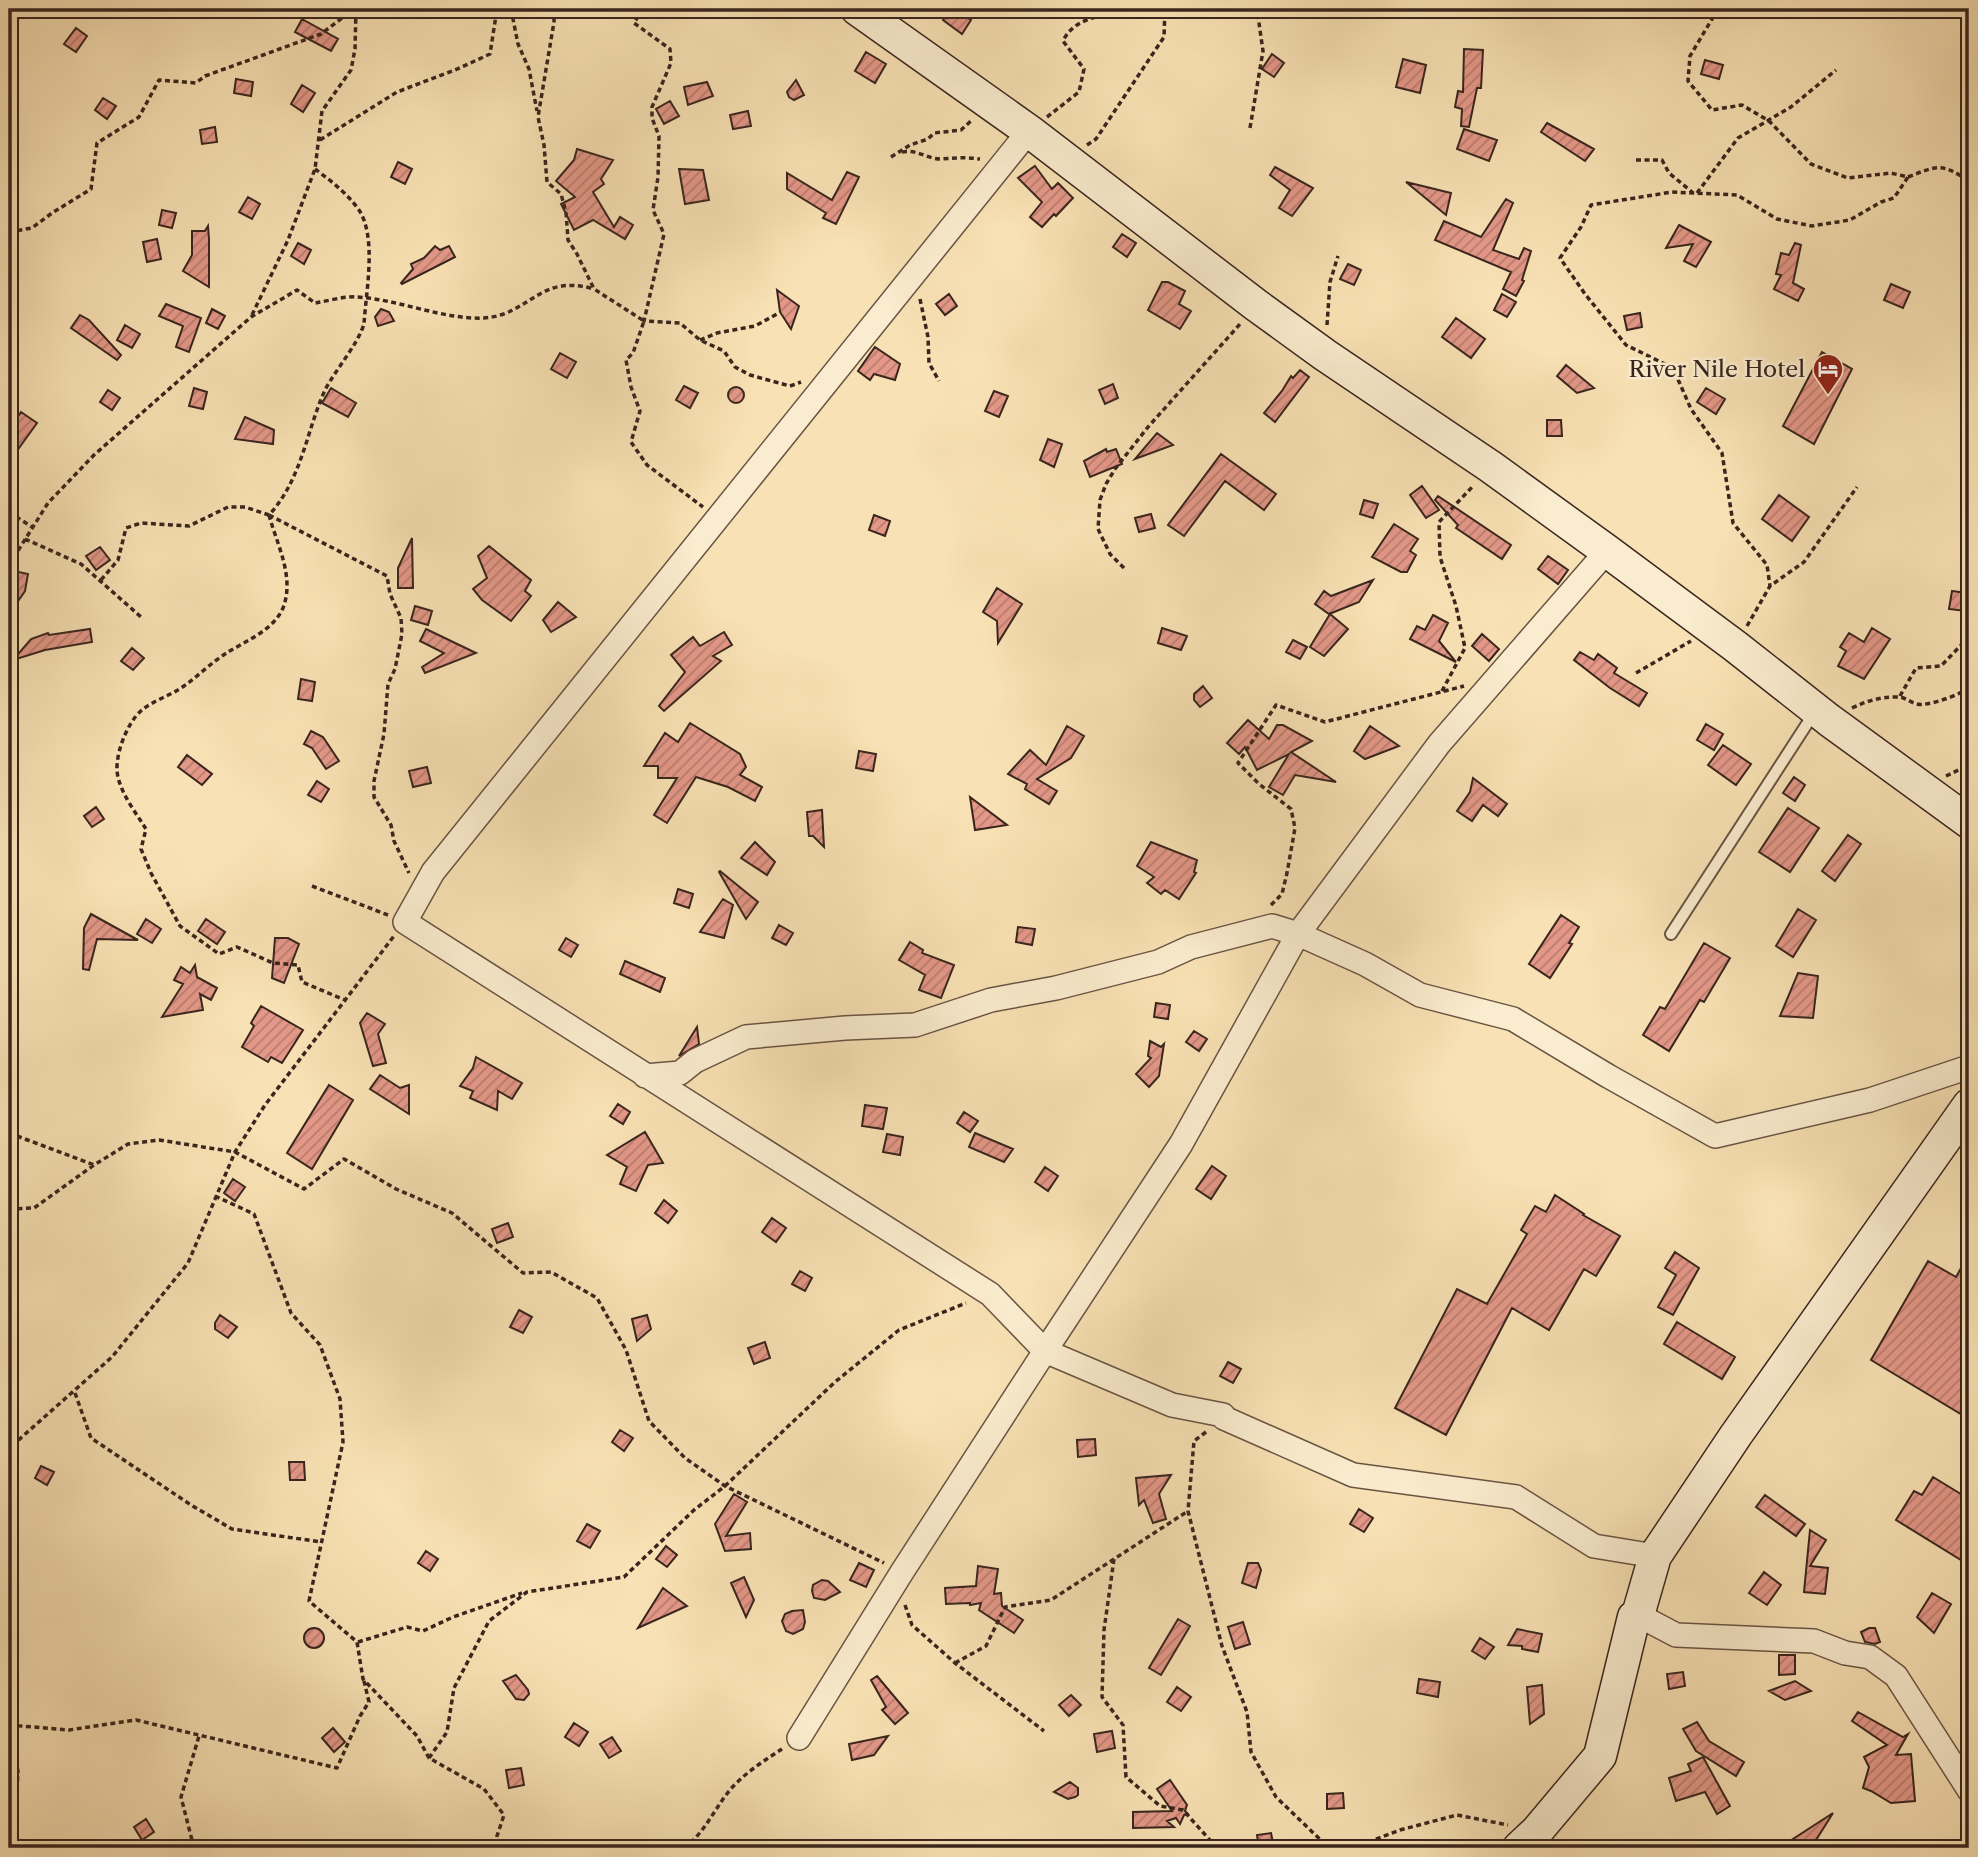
<svg xmlns="http://www.w3.org/2000/svg" width="1978" height="1857" viewBox="0 0 1978 1857" font-family="'Libre Caslon Text',serif">
  <defs>
    <pattern id="building-hatch" width="6" height="6" patternUnits="userSpaceOnUse" patternTransform="scale(1.75)"><rect width="6" height="6" fill="#e49888"/><path d="M-1 1l2-2M0 6l6-6M5 7l2-2" fill="none" stroke="#ba7c6f"/></pattern>
  </defs>
  <rect width="100%" height="100%" fill="#f8e1b4"/>
  <filter id="stains"><feTurbulence type="fractalNoise" baseFrequency=".00286" numOctaves="4"/><feColorMatrix values="0 0 0 0 .2 0 0 0 0 .09 0 0 0 0 .02 0 0 0 .5 -.17"/></filter>
  <radialGradient id="worn" r=".72"><stop offset=".6" stop-color="#630" stop-opacity="0"/><stop offset="1" stop-color="#630" stop-opacity=".3"/></radialGradient>
  <path fill="url(#building-hatch)" stroke="#39251d" stroke-width="2" d="M951,9H955L971,20L962,34L943,20Z
    M302,19L338,39L331,51L295,32Z
    M76,28L87,36L76,52L64,44Z
    M1464,49L1483,50L1481,88H1477L1469,127L1461,126L1462,109L1455,107L1458,91L1463,92Z
    M866,52L886,64L875,83L855,71Z
    M1272,54L1284,63L1274,77L1262,69Z
    M1403,59L1426,65L1420,93L1396,87Z
    M1705,60L1723,65L1719,79L1701,74Z
    M236,79L253,82L251,96L234,93Z
    M796,80L804,95L794,100L789,97L787,92Z
    M707,82L713,96L688,105L684,87Z
    M302,85L315,93L303,112L291,104Z
    M103,98L116,106L107,119L95,110Z
    M670,101L679,116L664,124L656,109Z
    M748,111L751,126L733,129L730,115Z
    M1547,123L1594,149L1585,161L1541,132Z
    M215,127L217,142L202,144L200,130Z
    M1464,129L1497,140L1489,161L1457,149Z
    M577,149L613,160L601,179L604,184L593,192L614,227L620,217L633,225L625,239L593,220L574,230L561,204L575,197L556,181L574,160Z
    M398,162L412,169L405,184L391,177Z
    M1035,166L1052,189L1058,183L1073,198L1056,216L1054,214L1042,227L1030,217L1042,202L1018,178Z
    M1275,167L1313,188L1292,216L1279,208L1290,190L1270,175Z
    M679,169L703,170L709,200L685,204Z
    M847,172L859,177L836,224L823,218L826,213L787,189V173L832,200Z
    M1406,182L1451,193L1446,215Z
    M248,197L260,204L252,219L239,212Z
    M1506,199L1513,203L1493,250L1519,259L1524,248L1531,251L1522,280L1524,281L1516,296L1503,289L1511,272L1435,240L1444,221L1481,237Z
    M162,210L176,213L172,228L159,225Z
    M1679,225L1711,242L1696,267L1684,261L1693,244L1666,248Z
    M208,226L209,239V287L183,271L192,255V231H205Z
    M1122,234L1136,243L1127,257L1113,247Z
    M157,239L161,259L147,262L143,242Z
    M298,243L311,250L304,264L291,256Z
    M1795,243L1801,245L1793,283L1804,289L1798,301L1774,289L1781,275L1776,274L1781,253L1789,255Z
    M435,246L440,250L449,246L455,257L402,284L401,283L413,269L411,264L424,258Z
    M1348,264L1361,270L1354,285L1340,279Z
    M1162,282H1168L1185,291L1179,304L1191,311L1180,329L1148,310Z
    M1891,284L1910,292L1903,308L1884,300Z
    M777,290L799,306L791,329L780,312Z
    M949,294L957,306L945,315L936,304Z
    M1502,294L1516,302L1507,317L1494,310Z
    M166,304L201,318L189,352L176,347L183,326L159,316Z
    M212,309L225,316L218,329L206,323Z
    M381,309L389,312L394,321L378,326L375,317Z
    M1640,313L1642,327L1627,330L1624,316Z
    M80,315L89,320L121,355L117,360L71,328Z
    M1456,318L1485,339L1471,358L1442,337Z
    M125,325L140,334L132,348L117,340Z
    M875,347L900,364L895,380L874,374L870,380L858,371Z
    M1822,352L1852,369L1814,444L1783,426Z
    M560,353L576,362L567,378L551,369Z
    M1566,365L1594,388L1577,393L1557,376Z
    M1300,370L1309,377L1275,422L1264,413L1282,391L1291,376L1293,378Z
    M1113,384L1118,398L1105,404L1099,390Z
    M684,386L698,393L690,408L676,400Z
    M728 395a8 8 0 1 1 16 0a8 8 0 1 1-16 0Z
    M194,388L207,392L203,409L189,406Z
    M331,388L356,403L348,417L322,403Z
    M1706,388L1725,399L1716,414L1697,402Z
    M108,390L120,398L112,410L100,402Z
    M994,391L1008,396L999,417L985,411Z
    M21,412L37,423L9,462V430Z
    M245,417L274,430L273,444L235,439Z
    M1547,420H1561L1562,436H1547Z
    M1157,433L1173,445L1135,459Z
    M1048,439L1062,444L1054,467L1040,460Z
    M1106,449L1107,452L1116,449L1122,464L1090,477L1084,461Z
    M1221,454L1276,494L1264,510L1225,481L1184,536L1168,525Z
    M1422,486L1439,510L1426,518L1410,495Z
    M1779,495L1809,517L1792,541L1762,519Z
    M1438,496L1511,545L1502,559L1456,528L1458,525L1435,500Z
    M1364,500L1378,504L1373,518L1360,514Z
    M1151,514L1155,528L1139,532L1135,518Z
    M874,515L890,521L885,536L869,530Z
    M1394,524L1418,539L1410,551L1416,555L1407,572H1401L1372,557Z
    M412,538L413,588H398V568Z
    M489,546L531,580L525,591L531,596L511,621L482,600L473,589L487,578L478,556Z
    M100,547L110,560L96,570L86,556Z
    M1548,556L1568,570L1558,584L1538,569Z
    M9,570L28,574L25,591L9,614Z
    M1373,580L1359,602L1329,614L1315,604L1324,591L1331,596Z
    M997,588L1022,604L998,643L997,621L983,612Z
    M1952,591L1968,593L1965,611L1949,609Z
    M558,602L576,617L551,632L543,620Z
    M415,606L432,611L428,625L411,620Z
    M1330,614L1348,629L1324,656L1310,647Z
    M1433,615L1448,623L1439,641L1456,662L1410,639L1417,626L1425,630Z
    M1162,628L1187,636L1181,650L1158,643Z
    M1872,628L1890,639L1864,679L1838,666L1846,651L1840,647L1849,633L1864,642Z
    M90,629L92,642L45,650L13,660L31,639L48,633L49,635Z
    M426,629L476,653L425,673L422,667L444,653L420,641Z
    M724,632L732,645L713,656L721,661L664,711L659,706L685,672L671,655L693,637L700,646Z
    M1482,634L1499,649L1489,661L1472,646Z
    M1293,640L1307,647L1300,659L1286,652Z
    M132,648L144,658L133,670L121,661Z
    M1580,652L1594,660L1598,654L1617,668L1614,673L1647,693L1639,706L1610,688L1574,660Z
    M301,679L315,682L312,701L298,699Z
    M1203,686L1212,698L1200,707L1194,700V694Z
    M1248,720L1269,739L1277,725H1283L1312,741L1291,752L1336,782L1295,775L1283,795L1269,787L1289,754L1257,770L1245,747L1239,754L1227,743Z
    M690,723L740,754L746,767L740,775L762,787L755,801L728,787L696,777L667,823L654,815L677,778H658V766H644L665,733L678,742Z
    M1706,724L1723,734L1714,750L1697,740Z
    M1067,726L1084,736L1071,758L1037,779L1057,791L1049,804L1025,789L1027,784L1008,774L1030,750L1046,765Z
    M1370,726L1399,746L1365,759L1354,751Z
    M311,731L323,737L339,761L326,769L312,748L304,744Z
    M1723,745L1751,764L1736,785L1708,765Z
    M859,751L876,754L873,771L856,768Z
    M187,755L212,774L202,785L178,767Z
    M427,767L431,783L413,787L409,771Z
    M1794,777L1805,785L1795,801L1783,793Z
    M1473,778L1507,804L1498,816L1483,805L1472,821L1457,811L1470,792Z
    M317,781L329,789L321,802L308,795Z
    M970,797L1007,825L975,830Z
    M96,807L104,819L92,827L84,816Z
    M1788,808L1819,828L1790,872L1759,852Z
    M822,810L824,847L813,836H809L807,812Z
    M1848,835L1861,844L1835,881L1822,871Z
    M755,842L775,862L767,875L741,858Z
    M1151,842L1197,860L1194,872L1196,873L1179,899L1165,890L1161,894L1147,883L1154,877L1137,866Z
    M720,871L758,902L746,919L719,872Z
    M678,889L693,894L689,908L674,903Z
    M723,899L733,905L724,938L700,932Z
    M1798,909L1816,920L1793,957L1776,946Z
    M91,914L138,940L97,939L89,970L83,969L84,928Z
    M1561,915L1579,927L1569,943L1572,944L1550,978L1529,964Z
    M146,919L161,929L152,943L137,934Z
    M206,919L225,932L217,944L198,931Z
    M779,925L793,933L786,945L772,938Z
    M1018,927L1035,929L1032,945L1016,942Z
    M275,938H288L299,944L284,983L272,978Z
    M566,938L578,945L571,957L559,950Z
    M910,942L923,950L922,953L954,965L941,998L919,990L925,975L899,960Z
    M1704,943L1730,958L1704,1002L1700,1000L1669,1051L1643,1035L1660,1007L1665,1009Z
    M625,961L665,978L660,992L620,974Z
    M195,965L197,977L217,988L211,1000L200,994L203,1010L162,1017L183,984L174,980L181,967L190,973Z
    M1798,973L1818,976L1813,1018L1780,1016Z
    M1156,1003L1170,1005L1168,1019L1154,1017Z
    M261,1006L303,1030L282,1063L271,1057L268,1062L242,1047L254,1026L251,1023Z
    M367,1013L385,1024L378,1034L386,1063L373,1066L360,1023Z
    M697,1027L699,1044L679,1056Z
    M1194,1031L1207,1039L1199,1051L1186,1042Z
    M1150,1041L1161,1047L1164,1044L1159,1076L1149,1087L1136,1074L1151,1058L1148,1056Z
    M476,1057L522,1083L512,1099L498,1091L497,1110L470,1098L473,1091L460,1086L473,1068Z
    M380,1075L400,1088L409,1085V1114L370,1089Z
    M329,1085L353,1100L312,1169L287,1153Z
    M618,1104L630,1112L623,1124L610,1116Z
    M865,1105L887,1108L883,1129L862,1126Z
    M964,1112L978,1121L970,1132L957,1123Z
    M645,1132L663,1163L648,1165L636,1191L620,1184L627,1167L607,1155Z
    M975,1133L1013,1149L1004,1162L969,1147Z
    M887,1134L903,1137L900,1155L883,1152Z
    M1212,1166L1226,1176L1211,1199L1196,1189Z
    M1045,1167L1058,1176L1048,1191L1035,1182Z
    M233,1179L245,1187L235,1201L224,1193Z
    M1555,1195L1584,1214L1583,1215L1620,1236L1596,1276L1584,1269L1549,1330L1512,1308L1446,1435L1395,1408L1457,1289L1487,1304L1527,1234L1521,1230L1535,1206L1546,1212Z
    M664,1200L677,1211L668,1223L655,1213Z
    M772,1218L786,1228L776,1242L762,1232Z
    M508,1223L513,1237L497,1243L492,1229Z
    M1675,1252L1699,1268L1673,1315L1658,1307L1676,1275L1665,1268Z
    M1969,1254V1419L1871,1360L1928,1261L1956,1277Z
    M800,1271L812,1278L805,1291L792,1284Z
    M519,1310L532,1317L523,1333L510,1327Z
    M220,1315L237,1327L228,1338L215,1329V1323Z
    M647,1315L651,1329L637,1341L632,1319Z
    M1677,1322L1735,1357L1722,1379L1664,1344Z
    M765,1342L770,1358L754,1364L748,1348Z
    M1228,1362L1241,1369L1233,1383L1220,1376Z
    M620,1430L633,1438L624,1451L612,1442Z
    M1095,1439L1096,1455L1078,1457L1077,1440Z
    M289,1462H304L305,1480H290Z
    M41,1466L54,1472L47,1485L35,1478Z
    M1171,1475L1159,1494L1166,1519L1153,1523L1144,1500L1139,1505L1136,1478Z
    M1933,1477L1969,1499V1565L1896,1520L1914,1491L1922,1495Z
    M734,1494L747,1502L726,1536L750,1533L751,1549L725,1551L715,1524Z
    M1765,1495L1805,1524L1796,1536L1756,1507Z
    M1359,1509L1373,1518L1364,1532L1350,1524Z
    M587,1524L600,1531L590,1548L577,1541Z
    M1810,1530L1826,1540L1810,1566L1828,1568L1825,1594L1804,1592Z
    M666,1546L677,1555L667,1567L656,1559Z
    M426,1551L438,1559L430,1571L418,1563Z
    M859,1563L874,1570L866,1587L850,1580Z
    M1248,1563H1258L1261,1570L1256,1588L1242,1583Z
    M978,1566L998,1569L994,1594L1001,1593L1002,1606L1023,1620L1014,1633L979,1610L981,1603L970,1605V1603L946,1604L945,1588L976,1586Z
    M1764,1572L1781,1585L1767,1605L1749,1593Z
    M744,1577L754,1600L746,1617L731,1583Z
    M822,1580L828,1581L840,1592L825,1600L814,1598L812,1591L813,1585Z
    M663,1588L687,1606L638,1628Z
    M1932,1593L1951,1604L1934,1633L1917,1617Z
    M803,1610L805,1622L803,1629L793,1634L786,1631L782,1621L785,1614L792,1611Z
    M1178,1619L1190,1626L1161,1675L1149,1668Z
    M1243,1622L1250,1644L1235,1649L1228,1627Z
    M304 1638a10 10 0 1 1 20 0a10 10 0 1 1-20 0Z
    M1869,1628H1875L1880,1642L1875,1644L1865,1642L1861,1632Z
    M1517,1629L1542,1634L1538,1652L1522,1649V1646L1508,1645Z
    M1480,1638L1494,1647L1485,1659L1472,1651Z
    M1779,1655H1795V1674L1779,1675Z
    M1683,1672L1685,1686L1669,1689L1667,1674Z
    M516,1675L528,1690L529,1694L524,1700L516,1699L503,1681Z
    M877,1676L908,1713L895,1724L882,1710L886,1707L871,1680Z
    M1419,1679L1440,1682L1438,1697L1417,1693Z
    M1795,1681L1811,1691L1785,1700L1769,1691Z
    M1542,1685L1544,1714L1530,1724L1527,1687Z
    M1177,1687L1191,1697L1181,1711L1167,1702Z
    M1071,1695L1081,1705L1069,1716L1059,1705Z
    M1858,1712L1903,1737L1908,1734L1896,1755L1911,1754L1915,1801L1891,1803L1871,1791L1863,1788L1869,1767L1864,1757L1887,1745L1852,1721Z
    M1697,1722L1709,1741L1744,1762L1736,1776L1696,1751L1683,1729Z
    M574,1723L588,1732L579,1746L565,1737Z
    M333,1728L345,1742L334,1752L322,1738Z
    M1112,1731L1115,1748L1097,1752L1094,1734Z
    M888,1736L874,1755L852,1760L849,1744Z
    M612,1737L621,1751L609,1758L600,1744Z
    M1703,1757L1730,1806L1717,1814L1705,1792L1676,1801L1669,1778L1691,1771L1688,1764Z
    M521,1768L524,1785L509,1788L506,1770Z
    M1170,1780L1187,1805L1185,1811L1188,1814L1184,1815L1180,1824L1176,1818L1167,1821L1174,1827L1133,1828V1812L1172,1811L1157,1789Z
    M1070,1782L1078,1788V1795L1075,1797L1068,1799L1054,1792Z
    M1343,1793L1344,1808L1327,1809V1794Z
    M1833,1813L1811,1848H1800L1793,1839Z
    M146,1819L154,1832L142,1840L134,1827Z
    M1271,1833L1274,1848H1259L1257,1835Z"/>
  <g fill="none" stroke-linecap="round" stroke-linejoin="round">
    <g stroke="#695443" stroke-width="14">
      <path id="lane" d="M1671,934L1814,713"/>
    </g>
    <g stroke="#695443" stroke-width="26">
      <path id="street" d="M1029,131L433,872L405,922L990,1294L1045,1351L1181,1144L1298,934L1439,744L1607,551
        M645,1076L680,1073L695,1061L746,1037L845,1028L915,1025L991,1000L1056,988L1158,962L1191,947L1272,926L1298,934L1365,964L1420,995L1513,1019L1608,1076L1715,1136L1870,1100L1969,1067
        M1638,1615L1676,1635L1814,1641L1845,1653L1870,1657L1896,1676L1969,1790
        M799,1738L902,1572L1045,1351L1172,1405L1223,1415L1224,1418L1353,1475L1516,1497L1594,1546L1655,1556"/>
    </g>
    <g stroke="#39251d" stroke-width="35">
      <path id="secondary" d="M857,9L1029,131L1256,305L1325,355L1491,467L1607,551L1735,646L1829,720L1969,822
        M1519,1848L1537,1831L1600,1756L1634,1617L1638,1615L1655,1556L1736,1435L1969,1105"/>
    </g>
    <path stroke="#39251d" stroke-width="3.5" stroke-dasharray="5 3.5" stroke-linecap="butt" d="M511,9L518,44L529,69L537,111
      M554,9V22L538,117L544,145L547,182L561,194L566,212L568,240L577,254L594,289L644,321L633,353L626,360L631,387L640,411L631,442L647,465L703,507
      M643,9L634,23L670,49L671,63L652,107V118L659,136L658,177L653,210L664,234L644,321L680,323L700,340L724,351L735,367L750,375L790,386L801,382
      M1718,9L1690,56L1688,81L1712,110L1742,105L1769,121L1811,164L1848,178L1891,173L1908,177L1894,198L1881,202L1850,220L1812,226L1777,219L1737,195L1672,192L1591,205L1581,227L1560,258L1585,294L1626,345L1673,368L1691,409L1722,453L1733,523L1767,565L1770,586
      M1966,9L1969,13
      M1047,117L1079,92L1084,69L1063,41C1077,11 1122,14 1150,9
      M1250,128L1263,51L1257,9
      M320,140L397,92L455,70L490,54L497,9
      M1087,145L1096,139L1164,37L1165,9
      M902,152C917,149 927,159 941,159C954,158 966,157 980,159
      M891,157L910,145L928,139L934,133L961,130L972,120
      M1636,160H1662L1669,173L1692,192
      M1908,177C1938,165 1942,163 1969,181
      M1697,193L1738,138L1791,107L1836,70
      M9,232L32,228L52,213L91,189L97,143L139,117L159,80L196,83L205,76L321,34L354,9
      M920,299L928,337L929,363L939,381
      M252,315L288,240L315,169L322,111L351,70L355,49L356,9
      M1327,325L1330,282L1338,256
      M700,340L717,333L755,326L777,314
      M9,512L32,527
      M269,515C277,545 295,577 283,608C273,631 245,641 225,654C211,663 198,676 184,686C170,696 154,700 142,710C127,722 113,758 118,777C122,795 136,813 146,829L141,849L151,873L180,926L219,954L237,947L273,963L298,965L302,982L345,1000
      M269,515L387,576L390,594L401,618L402,634L395,669L388,684L384,734L374,781V797L391,825L394,841L409,873
      M25,539L81,564L141,617
      M9,565L48,503L94,455L251,317L297,290L315,303C328,301 344,296 357,297C397,299 444,320 484,318C530,315 539,273 594,289
      M1124,568L1110,554L1098,529L1100,500L1106,484L1115,469L1148,427L1241,323
      M101,580L118,560L126,528L141,523L189,526L228,507H245L269,515C302,479 306,432 325,390C336,369 358,344 364,324C366,291 377,238 359,210C347,193 331,181 315,169
      M1747,626L1770,586L1804,562L1857,487
      M1636,673L1691,641
      M1442,691L1465,648L1456,606L1440,557L1439,522L1474,485
      M1900,696L1916,668L1941,666L1965,641L1969,644
      M1852,708C1867,701 1879,697 1896,697C1904,696 1909,702 1917,704C1927,707 1963,694 1969,687
      M1946,776L1969,765
      M312,886L388,915
      M1271,905L1282,894L1287,873L1295,828L1291,809L1259,784L1238,763L1276,705L1325,722L1464,686
      M9,1133L94,1165
      M215,1196L254,1214L291,1313L320,1345L340,1399L343,1442L309,1601L357,1642L363,1679L417,1736L429,1758L484,1789L504,1815L493,1848
      M9,1209L34,1208L94,1165L128,1144L159,1140L235,1152L304,1189L344,1159L396,1189L452,1213L523,1273L551,1272L597,1298L626,1350L649,1421L685,1458L725,1486L884,1563
      M75,1393L91,1438L191,1505L232,1529L321,1542
      M1206,1432L1194,1441L1188,1511L1222,1646L1247,1712L1251,1752L1276,1797L1329,1848
      M9,1454L14,1444L112,1357L188,1263L235,1152L265,1105L394,936
      M1114,1559L1104,1630L1102,1697L1123,1725L1126,1777L1160,1806L1183,1810L1217,1848
      M905,1605L912,1625L955,1663L1044,1731
      M358,1642L407,1627L423,1631L453,1617L522,1593
      M955,1663L986,1646L1005,1607L1051,1600L1188,1511
      M9,1725L69,1730L136,1720L337,1768L360,1716L369,1702L364,1681
      M9,1735L18,1771L14,1848
      M429,1758L447,1732L454,1688L489,1621L527,1592L624,1577L694,1510L725,1486L835,1382L899,1330L966,1303
      M194,1848L181,1797L199,1736
      M684,1848C703,1834 712,1814 726,1795C740,1776 762,1762 782,1749
      M1352,1848L1400,1830L1457,1815L1508,1825"/>
    <use href="#lane" stroke="#faecce" stroke-width="10"/>
    <use href="#street" stroke="#faecce" stroke-width="23"/>
    <use href="#secondary" stroke="#faecce" stroke-width="32"/>
  </g>
  <defs>
    <g id="hotel-pin" transform="scale(1.575)"><path d="M0 17L-7.5 6A9.5 9.5 0 1 1 7.5 6Z" fill="#8f2418" stroke="#faecce"/><path d="M-6-4.5h1.5V1H6V5H4.5V3h-9V5H-6ZM-4 0a1.8 1.8 0 1 1 3.6 0ZM.5 0V-2.5h3Q6-2.5 6 0Z" fill="#fff"/></g>
  </defs>
  <g fill-rule="evenodd">
    <use href="#hotel-pin" x="1828" y="369"/>
  </g>
  <g text-anchor="middle" stroke-width="5" stroke-linejoin="round" paint-order="stroke">
    <g font-size="23" fill="#39251d" stroke="#faecce" text-anchor="end">
      <text x="1805" y="377">River Nile Hotel</text>
    </g>
  </g>
  <rect width="1978" height="1857" fill="none" stroke="#f8e1b4" stroke-width="35"/>
  <rect x="10" y="10" width="1957" height="1836" fill="none" stroke="#39251d" stroke-width="3.5"/>
  <rect x="18" y="18" width="1943" height="1822" fill="none" stroke="#39251d" stroke-width="2"/>
  <rect width="100%" height="100%" filter="url(#stains)"/>
  <rect width="100%" height="100%" fill="url(#worn)"/>
</svg>
